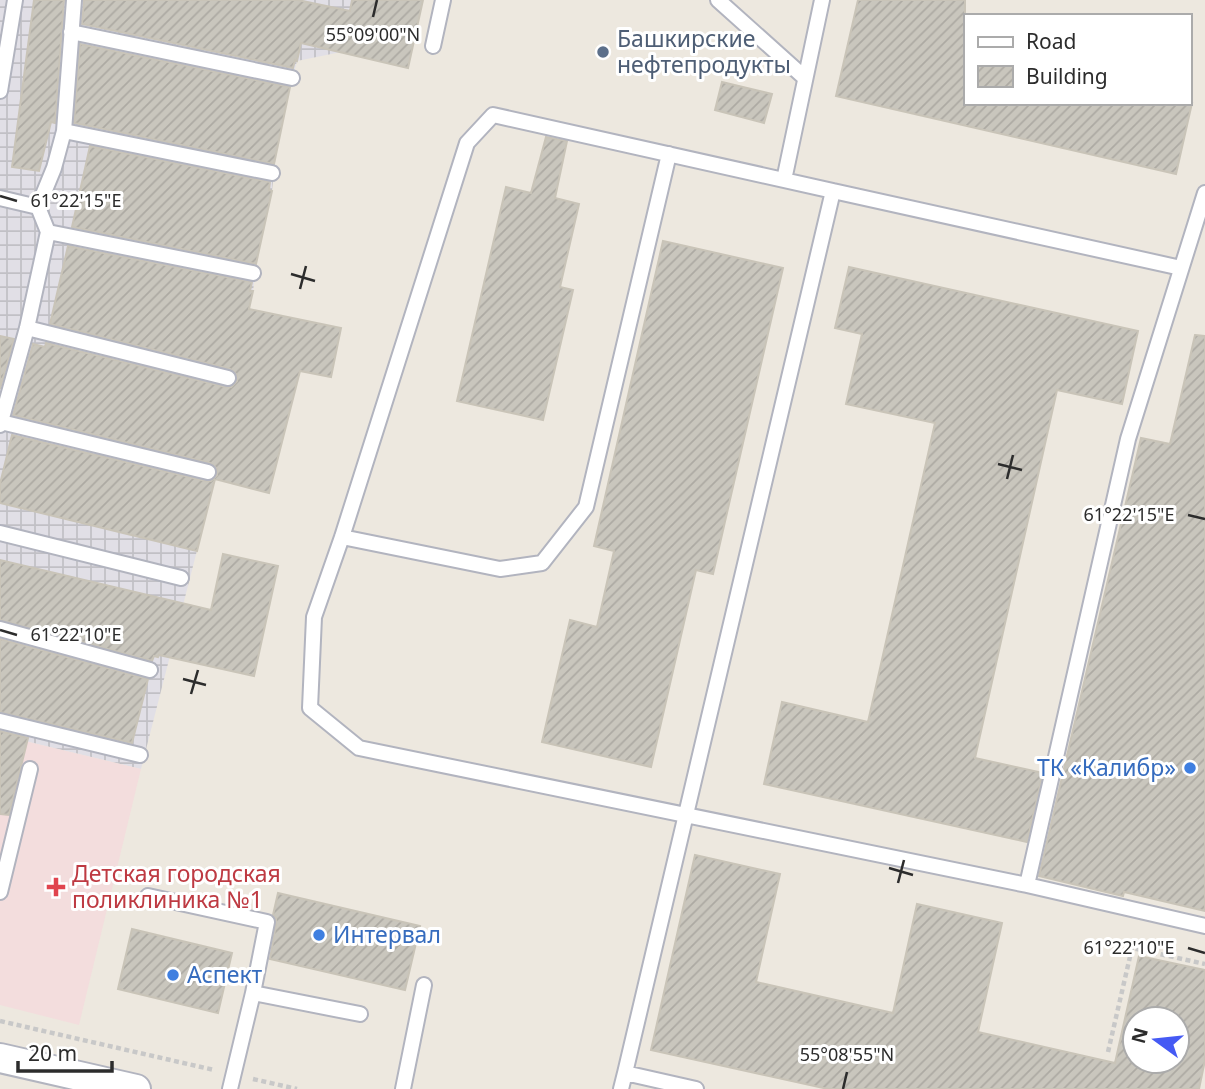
<svg xmlns="http://www.w3.org/2000/svg" width="1205" height="1089" viewBox="0 0 1205 1089" font-family="'Noto Sans',sans-serif">
  <defs>
    <pattern id="industrial-grid" width="8" height="8" patternUnits="userSpaceOnUse" patternTransform="scale(1.75)"><rect width="8" height="8" fill="#e1dfe6"/><path d="M0 4h8M4 0v8" fill="none" stroke="#c1c0c5"/></pattern>
    <pattern id="building-hatch" width="6" height="6" patternUnits="userSpaceOnUse" patternTransform="scale(1.75)"><rect width="6" height="6" fill="#c9c6bd"/><path d="M-1 1l2-2M0 6l6-6M5 7l2-2" fill="none" stroke="#adaaa3"/></pattern>
  </defs>
  <rect width="100%" height="100%" fill="#ede8df"/>
  <path fill="url(#industrial-grid)" d="M0,0H352L341,52L297,61L288,95L276,153L272,191L258,252L253,291L240,351L235,390L212,492L141,769L0,735Z"/>
  <path fill="#f3dddd" d="M0,735L141,769L79,1025L0,1005Z"/>
  <path fill="url(#building-hatch)" stroke="#c9c4b8" stroke-width="2" fill-rule="evenodd" d="M34,0H64L55,123L51,122L39,171L12,167Z
    M84,0H298L350,11L352,0H423L408,68L301,43L297,61L295,60L293,68L82,24Z
    M858,0H965V103H1192L1176,174L836,96Z
    M80,44L290,87L274,164L74,123Z
    M722,82L772,94L764,123L715,110Z
    M546,137L567,141L555,198L579,204L560,287L573,290L543,420L457,401L506,187L531,193Z
    M90,146L270,182L269,190L272,191L256,264L72,227Z
    M663,241L783,268L713,574L696,570L651,767L542,742L570,620L597,627L614,551L594,546Z
    M68,246L252,282L250,291H253L249,309L341,328L331,377L300,371L269,493L215,479L197,551L0,503V484L12,435L206,481H211L217,475V469L210,463L13,415L33,344L45,347L46,343L226,387H231L237,381V375L230,369L50,324Z
    M849,267L1138,331L1122,404L1057,390L975,758L1043,773L1027,842L764,784L782,702L868,722L935,423L846,404L862,334L835,328Z
    M1195,335L1205,336V911L1124,892L1123,896L1039,876L1141,438L1170,444Z
    M0,336L14,339L0,389Z
    M223,554L278,566L254,676L159,655L158,657L154,656L152,661L0,620V560L211,610Z
    M0,639L148,679L132,743L0,712Z
    M0,731L28,738L9,815L0,814Z
    M695,855L780,874L756,982L893,1013L917,904L1002,923L978,1032L1115,1063L1139,956L1205,970V1060L1199,1089H828L651,1050ZM1135,1019H1177V1061H1135Z
    M278,893L420,926L405,990L270,959L276,924V918L273,915Z
    M132,929L232,953L218,1013L118,989Z"/>
  <g fill="none" stroke-linecap="round" stroke-linejoin="round">
    <g stroke="#b2b4bf" stroke-width="18">
      <path id="service" d="M74,0L64,131L272,173
        M718,0L805,78
        M71,32L292,78
        M433,46L443,0
        M0,91L15,0
        M784,180L822,0
        M833,191L493,115L467,143L342,537L314,617L310,708L359,748L1027,885L1205,926
        M0,198L38,207L48,232L27,328L0,425
        M38,207L54,168L64,131
        M48,232L253,273
        M27,328L228,378
        M1,422L208,472
        M0,533L181,578
        M342,537L500,569L542,563L586,507L669,154
        M0,629L150,670
        M0,721L140,755
        M1027,885L1128,439L1205,193
        M0,892L30,769
        M148,896L267,922L253,993
        M625,1073L833,191L1181,268
        M230,1089L253,993L360,1014
        M403,1089L424,985
        M621,1089L625,1073L696,1089"/>
    </g>
    <g stroke="#b2b4bf" stroke-width="32">
      <path id="minor" d="M0,1058L136,1089"/>
    </g>
    <path stroke="#c8c8c8" stroke-width="4.5" stroke-dasharray="5 3.5" stroke-linecap="butt" d="M0,1021L214,1070
      M1108,1052L1132,948L1205,964
      M253,1079L297,1089"/>
    <use href="#service" stroke="#fff" stroke-width="14"/>
    <use href="#minor" stroke="#fff" stroke-width="28"/>
  </g>
  <path fill="none" stroke="#2c2c2c" stroke-width="2.5" d="M373,17L377,0M0,196L17,201M291,274L315,281M300,289L306,266M998,464L1022,470M1007,479L1013,455M1188,515L1205,519M0,630L17,635M183,679L206,685M191,694L198,670M889,868L913,875M898,883L904,860M1188,948L1205,953M843,1089L847,1072"/>
  <circle fill="#5c6f8a" stroke="#fff" stroke-width="2.5" cx="603" cy="52" r="7"/>
  <g fill="#3f7fe0" stroke="#fff" stroke-width="2.5">
    <circle cx="1190" cy="768" r="7"/>
    <circle cx="319" cy="935" r="7"/>
    <circle cx="173" cy="975" r="7"/>
  </g>
  <path fill="#e0444e" stroke="#fff" stroke-width="2.5" d="M52.5 876.5h7v7h7v7h-7v7h-7v-7h-7v-7h7z"/>
  <g text-anchor="middle" stroke-width="6" stroke-linejoin="round" paint-order="stroke">
    <g font-size="23" fill="#4e5e75" stroke="#fff" text-anchor="start">
      <text x="617" y="47">Башкирские<tspan x="617" dy="26">нефтепродукты</tspan></text>
    </g>
    <g font-size="23" fill="#366cbe" stroke="#fff" text-anchor="start">
      <text x="1176" y="776" text-anchor="end">ТК «Калибр»</text>
      <text x="333" y="943">Интервал</text>
      <text x="187" y="983">Аспект</text>
    </g>
    <g font-size="23" fill="#be3a42" stroke="#fff" text-anchor="start">
      <text x="72" y="882">Детская городская<tspan x="72" dy="26">поликлиника №1</tspan></text>
    </g>
  </g>
  <g font-size="18" text-anchor="middle" fill="#2c2c2c" stroke="#fff" stroke-width="6" stroke-linejoin="round" paint-order="stroke">
    <text x="373" y="41">55°09'00"N</text>
    <text x="76" y="207">61°22'15"E</text>
    <text x="1129" y="521">61°22'15"E</text>
    <text x="76" y="641">61°22'10"E</text>
    <text x="1129" y="954">61°22'10"E</text>
    <text x="847" y="1061">55°08'55"N</text>
  </g>
  <rect x="964" y="14" width="228" height="91" fill="#ffffff" stroke="#ababab" stroke-width="2"/>
  <rect x="978" y="37" width="35" height="10" fill="#ffffff" stroke="#ababab" stroke-width="2"/>
  <text x="1026" y="49" font-size="21" fill="#2c2c2c">Road</text>
  <rect x="978" y="66" width="35" height="21" fill="url(#building-hatch)" stroke="#ababab" stroke-width="2"/>
  <text x="1026" y="84" font-size="21" fill="#2c2c2c">Building</text>
  <g transform="translate(1156 1040) rotate(285)"><circle r="33" fill="#ffffff" stroke="#ababab" stroke-width="2"/>
  <path d="M0-5L12 26L0 18L-12 26Z" fill="#455af4"/>
  <text y="-10" font-size="19" font-weight="bold" text-anchor="middle" fill="#2c2c2c">N</text>
  </g>
  <path d="M18 1061v10h94v-10" fill="none" stroke="#2c2c2c" stroke-width="3.5"/>
  <text x="28" y="1061" font-size="21" fill="#2c2c2c" stroke="#ffffff" stroke-width="5" paint-order="stroke">20 m</text>
</svg>
